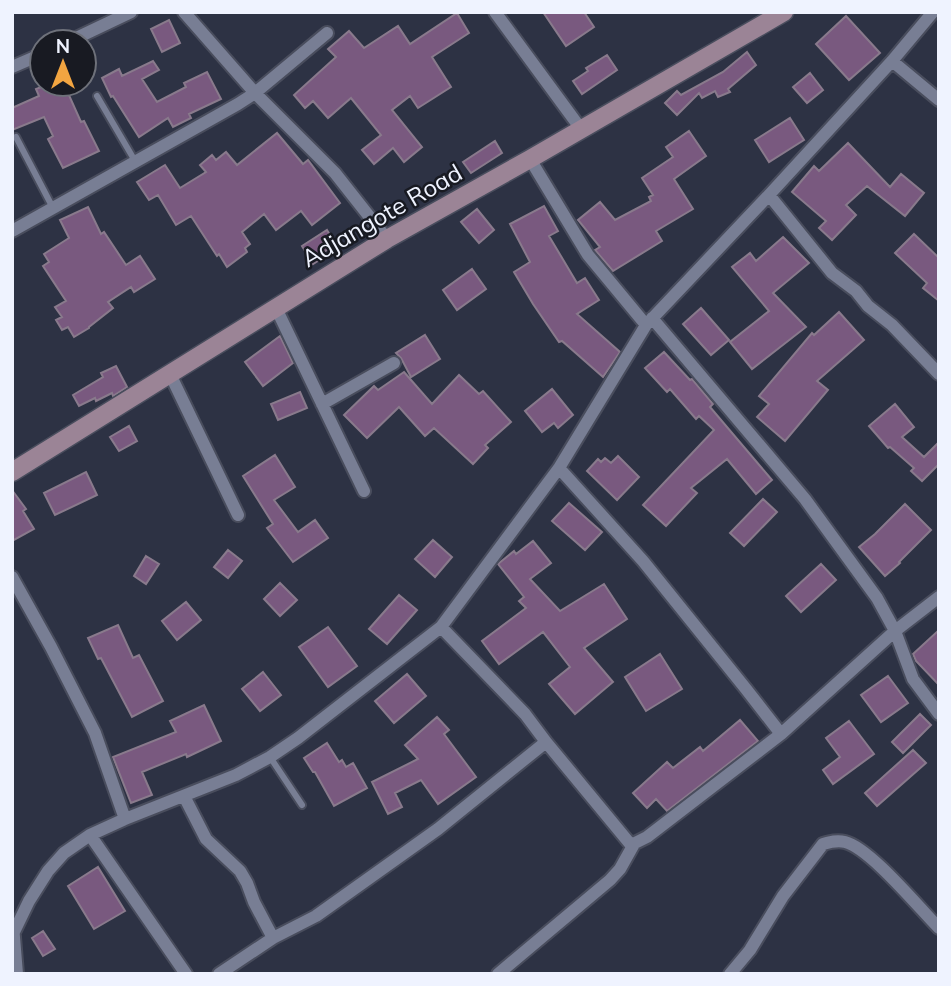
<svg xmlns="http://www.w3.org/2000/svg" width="951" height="986" viewBox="0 0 951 986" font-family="Mulish,sans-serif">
  <rect width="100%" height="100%" fill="#2d3244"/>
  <path fill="#79597f" stroke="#897a8c" stroke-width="2" d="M543,12H584L594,27L566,46Z
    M457,13L469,33L432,57L451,87L418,108L410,96L392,110L422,147L404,162L393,148L374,164L362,150L381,135L351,98L328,118L313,101L305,108L294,95L336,57L328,49L349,31L364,48L398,26L410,44Z
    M846,16L880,53L849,80L816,44Z
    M169,20L180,43L162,52L151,29Z
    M747,52L756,65L728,89L730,92L718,97L715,91L702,98L699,93L677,115L665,103L677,91L681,95L723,72Z
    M607,55L617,70L582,94L573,81L588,71L586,68Z
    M153,61L159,70L142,79L157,102L186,87L184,83L207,72L221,99L189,114L191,118L173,127L168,118L139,137L113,96L111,97L102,78L119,69L122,76Z
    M810,73L823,90L807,103L793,87Z
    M49,84H64L81,122L84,121L99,151L63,168L48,139L53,136L44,117L12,130V108L39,96L36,89Z
    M790,118L804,140L769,162L755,140Z
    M689,131L706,156L674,179L693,209L656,231L662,241L613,271L595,250L600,247L578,220L600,202L615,220L651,201L649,197L653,195L642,178L673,157L666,147Z
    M277,133L303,164L308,160L340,203L312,225L301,211L276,230L264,214L242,232L250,244L245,248L247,252L227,267L219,254L217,256L191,216L176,225L158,195L149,200L137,182L165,165L180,188L206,172L200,165L212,155L216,160L226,152L237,165Z
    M495,141L502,153L471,173L463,162Z
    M848,143L890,187L901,174L924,193L905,216L867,186L846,205L856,215L832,240L819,228L826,221L792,192L814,166L819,171Z
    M544,206L558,231L549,236L577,283L585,278L599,300L577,314L620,352L603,377L562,341L559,342L533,304L514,272L530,262L510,224Z
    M88,207L101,234L104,232L126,265L140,256L155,279L134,292L131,287L108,302L113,308L89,327V328L74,337L68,327L62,330L56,320L62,317L55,307L66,301L43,266L49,262L44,254L69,238L60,220Z
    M477,209L494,230L479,243L461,222Z
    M327,230L336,245L322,253L324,257L313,264L302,246Z
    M914,234L939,258V301L923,288L927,283L895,253Z
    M783,237L809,263L773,293L806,327L752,369L730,342L769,311L732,267L750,253L756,261Z
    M472,269L486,289L457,310L443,290Z
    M701,308L729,340L711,355L683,324Z
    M839,312L864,340L817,381L828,390L785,441L757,417L769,404L759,396L812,333L814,335Z
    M425,335L440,359L411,377L401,358L396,353Z
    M280,336L293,363L263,386L245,362Z
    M664,352L690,380L692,379L713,404L710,407L772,480L756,494L727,459L691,488L697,493L666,526L643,505L714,430L699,416L696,419L670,389L667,392L645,368Z
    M116,366L127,387L113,396L112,393L96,401L95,398L79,406L73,395L103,377L101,373Z
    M404,372L432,404L459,375L479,394L483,391L511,422L485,445L488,448L473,464L434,428L425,436L399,407L367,438L344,415L374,386L378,390Z
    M552,389L573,415L558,428L554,423L542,432L525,411Z
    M300,392L307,408L278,420L271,404Z
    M895,404L914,427L902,437L924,457L939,442V464L922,481L911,471L914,468L890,447L888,448L869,426Z
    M129,426L137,441L119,451L110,437Z
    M275,455L295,487L274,500L298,532L315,520L328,538L293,562L267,528L273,524L243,476Z
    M618,456L639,477L617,500L587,471L598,459L601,462L605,458L611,463Z
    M86,472L97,495L55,515L44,493Z
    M12,490L26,509L23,511L34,529L12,541Z
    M763,499L777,512L744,546L730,533Z
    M569,503L602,532L585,550L552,521Z
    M905,504L931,530L899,562L900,563L885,576L859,547L875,534Z
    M433,540L452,557L435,577L415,559Z
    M533,541L551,563L530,579L560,611L604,584L627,619L584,648L613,682L575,714L549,684L570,667L543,632L499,664L482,641L526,608L519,601L524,597L498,564L514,551L516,554Z
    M228,550L242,561L228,578L214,567Z
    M146,556L159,564L146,584L134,576Z
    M821,564L836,580L801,612L786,596Z
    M280,583L297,600L280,616L264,599Z
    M399,595L417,610L387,644L369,629Z
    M186,602L201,620L177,640L162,621Z
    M118,625L133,658L139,655L163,701L132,717L101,658L98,659L88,638Z
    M328,627L357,666L328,687L299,647Z
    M939,630V685L916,661L913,654Z
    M660,654L682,689L646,711L625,677Z
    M263,672L281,695L260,711L242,689Z
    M407,674L426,696L394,723L375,701Z
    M888,676L908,703L881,722L861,695Z
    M204,705L221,741L187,757L186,754L142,772L152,795L131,803L113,757L176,732L170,721Z
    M920,714L931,725L903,753L892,742Z
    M437,717L449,730L444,734L476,777L438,804L421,780L395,793L402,807L388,814L372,782L418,759L405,745Z
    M740,720L758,741L667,811L656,799L647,808L633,793L667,762L673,768L700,747L703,751Z
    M849,721L874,754L833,784L823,770L840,757L826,738Z
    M327,743L339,762L342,760L346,767L353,763L367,788L334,806L315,772H313L304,758Z
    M913,750L926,763L877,806L865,793Z
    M98,867L125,911L94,929L68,886Z
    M43,931L55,949L43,956L32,938Z"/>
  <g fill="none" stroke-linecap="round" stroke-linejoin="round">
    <g stroke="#494d5d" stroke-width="10">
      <path id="lane" d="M97,96L135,161
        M16,137L53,208
        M270,757L302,805"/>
    </g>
    <g stroke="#494d5d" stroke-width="16">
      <path id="street" d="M184,12L255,93L335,173L387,239
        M495,12L581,129
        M68,42L131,12
        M892,61L939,100
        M12,67L42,54
        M530,159L588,255L646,325
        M769,195L832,273L856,291L868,306L892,325L939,374
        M12,231L238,104L255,93L327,33
        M276,308L364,491
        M652,318L805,499L877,598L895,631L913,679L939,714
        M170,374L238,515
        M322,404L394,363
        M559,468L643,561L746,689L781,734
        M12,577L51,647L95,733L125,819
        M441,627L525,714L546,742L631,845L647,837L781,734L895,631L939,597
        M184,796L206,839L240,871L247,883L254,902L273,938L316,916L438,829L546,742
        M90,835L186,974
        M13,925L17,974
        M14,932L29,901L48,871L64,853L90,835L125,819L236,775L270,757L298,738L441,627L559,468L646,325L769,195L892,61L933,12
        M219,974L273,938
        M498,974L610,880L620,869L634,844
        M730,974L750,950L783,896L823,844C830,842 837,840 845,842C870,848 919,908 939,928"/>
    </g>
    <g stroke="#494d5d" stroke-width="21">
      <path id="secondary" d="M12,472L387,239L530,159L784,12"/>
    </g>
    <use href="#lane" stroke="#787e94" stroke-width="6"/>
    <use href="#street" stroke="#787e94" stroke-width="12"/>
    <use href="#secondary" stroke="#9b8496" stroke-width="18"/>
  </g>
  <g text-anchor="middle" stroke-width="5" stroke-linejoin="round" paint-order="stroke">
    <g font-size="24" fill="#eff3ff" stroke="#181a22">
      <text transform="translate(382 216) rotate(-30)" y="8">Adjangote Road</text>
    </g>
  </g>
  <rect width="951" height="986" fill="none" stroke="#eff3ff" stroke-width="28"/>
  <g transform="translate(63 63)"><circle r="33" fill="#181a22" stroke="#6e717a" stroke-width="2"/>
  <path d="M0-5L12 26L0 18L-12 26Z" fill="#f2a541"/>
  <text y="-10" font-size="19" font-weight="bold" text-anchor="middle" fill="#eff3ff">N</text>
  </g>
</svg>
